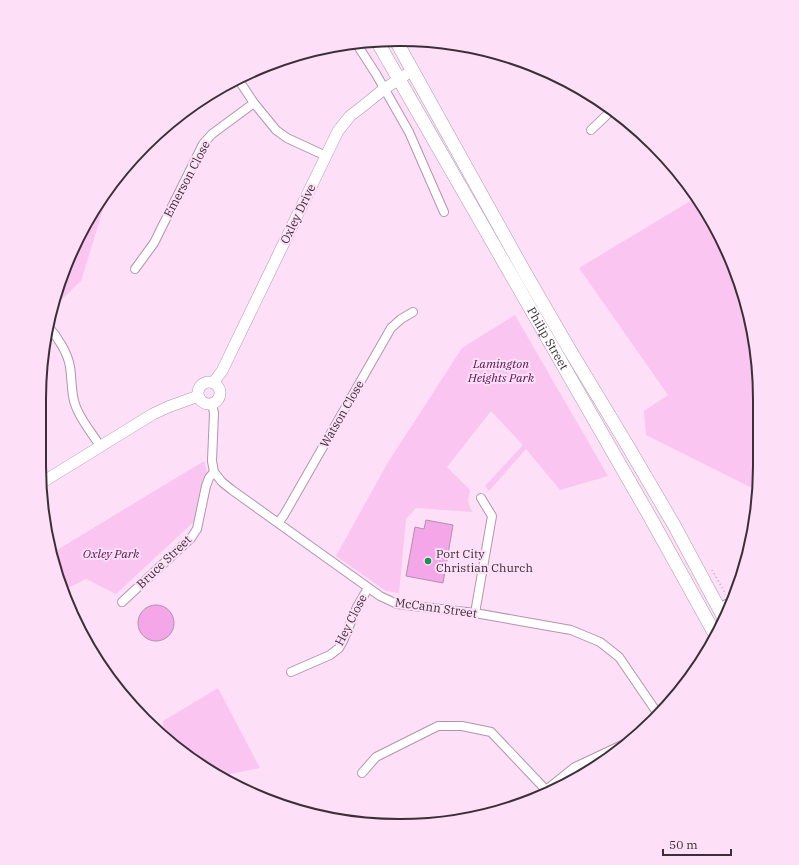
<svg xmlns="http://www.w3.org/2000/svg" width="799" height="865" viewBox="0 0 799 865" font-family="'IBM Plex Serif',serif">
  <rect width="100%" height="100%" fill="#fddff7"/>
  <path fill="#fbc5f1" d="M110,187L81,281L55,306L53,305L67,261L100,199Z
    M697,197L733,262L753,329L760,399L758,491L646,435L644,411L668,395L579,268Z
    M515,315L608,476L560,490L526,449L489,491L485,486L523,445L491,411L447,467L470,490L468,501L472,512L416,508L406,519L399,593L386,591L336,556L387,464L462,348Z
    M204,461L208,475L199,517L116,594L86,579L64,590L52,553Z
    M218,688L260,768L220,776L164,738L163,721Z"/>
  <path fill="#f5a6e8" stroke="#ae92a8" d="M426,520L453,525L443,583L406,576L415,527L424,529Z
    M138 623a18 18 0 1 1 36 0a18 18 0 1 1-36 0Z"/>
  <g fill="none" stroke-linecap="round" stroke-linejoin="round">
    <g stroke="#b195ac" stroke-width="10">
      <path id="street" d="M356,43L376,74L409,132L444,212
        M238,79L254,103L276,130L287,138L326,156
        M591,130L612,110
        M135,269L154,243L203,144L212,134L254,103
        M47,325C57,336 68,353 70,367C72,378 71,394 75,404C79,418 92,433 100,446
        M212,404L214,413L212,461L214,472L222,482L232,490L380,596L397,604L475,613L571,630L600,642L619,657L658,714
        M278,523L284,515L391,328L401,319L413,312
        M122,602L191,538L197,529L206,486L209,478L214,472
        M719,608L732,601
        M475,613L492,516L481,498
        M291,672L330,655L339,648L343,641L357,607L368,588
        M362,773L376,757L438,726H462L491,732L546,790
        M535,799L546,790L575,767L624,744"/>
    </g>
    <g stroke="#b195ac" stroke-width="12">
      <path id="secondary" d="M198 393a11 11 0 1 1 22 0a11 11 0 1 1-22 0Z
        M213,383L222,371L338,131L350,116L363,106L384,89L413,70
        M41,483L153,414L168,407L198,396"/>
    </g>
    <g stroke="#b195ac" stroke-width="14">
      <g id="primary">
        <path d="M395,39L524,271L568,347L626,443L674,525L724,618"/>
        <path id="s1" d="M377,41L650,517L716,636"/>
      </g>
    </g>
    <path stroke="#c0a7bb" stroke-width="1.5" stroke-dasharray="1 3" stroke-linecap="butt" d="M712,570L724,591L725,595"/>
    <use href="#street" stroke="#fff" stroke-width="8"/>
    <use href="#secondary" stroke="#fff" stroke-width="11"/>
    <use href="#primary" stroke="#fff" stroke-width="13"/>
  </g>
  <circle fill="#189450" stroke="#fddff7" stroke-width="1.5" cx="428" cy="561" r="4"/>
  <g text-anchor="middle" stroke-width="4" stroke-linejoin="round" paint-order="stroke">
    <g font-size="12" fill="#3b2f39" stroke="#fddff7">
      <text transform="translate(187 179) rotate(-62)" y="4">Emerson Close</text>
      <text transform="translate(298 214) rotate(-64)" y="4">Oxley Drive</text>
      <text dy="4" stroke="none"><textPath href="#s1" startOffset="343">Philip Street</textPath></text>
      <text transform="translate(342 414) rotate(-60)" y="4">Watson Close</text>
      <text transform="translate(164 562) rotate(-44)" y="4">Bruce Street</text>
      <text transform="translate(436 608) rotate(8)" y="4">McCann Street</text>
      <text transform="translate(351 620) rotate(-63)" y="4">Hey Close</text>
    </g>
    <g font-size="12" font-style="italic" fill="#56114e" stroke="#fddff7">
      <text x="501" y="368">Lamington<tspan x="501" dy="14">Heights Park</tspan></text>
      <text x="111" y="558">Oxley Park</text>
    </g>
    <g font-size="12" fill="#3b2f39" stroke="#fddff7" text-anchor="start">
      <text x="436" y="558">Port City<tspan x="436" dy="14">Christian Church</tspan></text>
    </g>
  </g>
  <path d="M0 0H799V865H0ZM399 46H400A353 353 0 0 1 753 399V466A353 353 0 0 1 400 819H399A353 353 0 0 1 46 466V399A353 353 0 0 1 399 46Z" fill="#fddff7" fill-rule="evenodd"/>
  <path fill="none" stroke="#3b2f39" stroke-width="2" d="M399 46H400A353 353 0 0 1 753 399V466A353 353 0 0 1 400 819H399A353 353 0 0 1 46 466V399A353 353 0 0 1 399 46Z"/>
  <path d="M663 849v6h68v-6" fill="none" stroke="#3b2f39" stroke-width="2"/>
  <text x="669" y="849" font-size="12" fill="#3b2f39" stroke="#fddff7" stroke-width="3" paint-order="stroke">50 m</text>
</svg>
